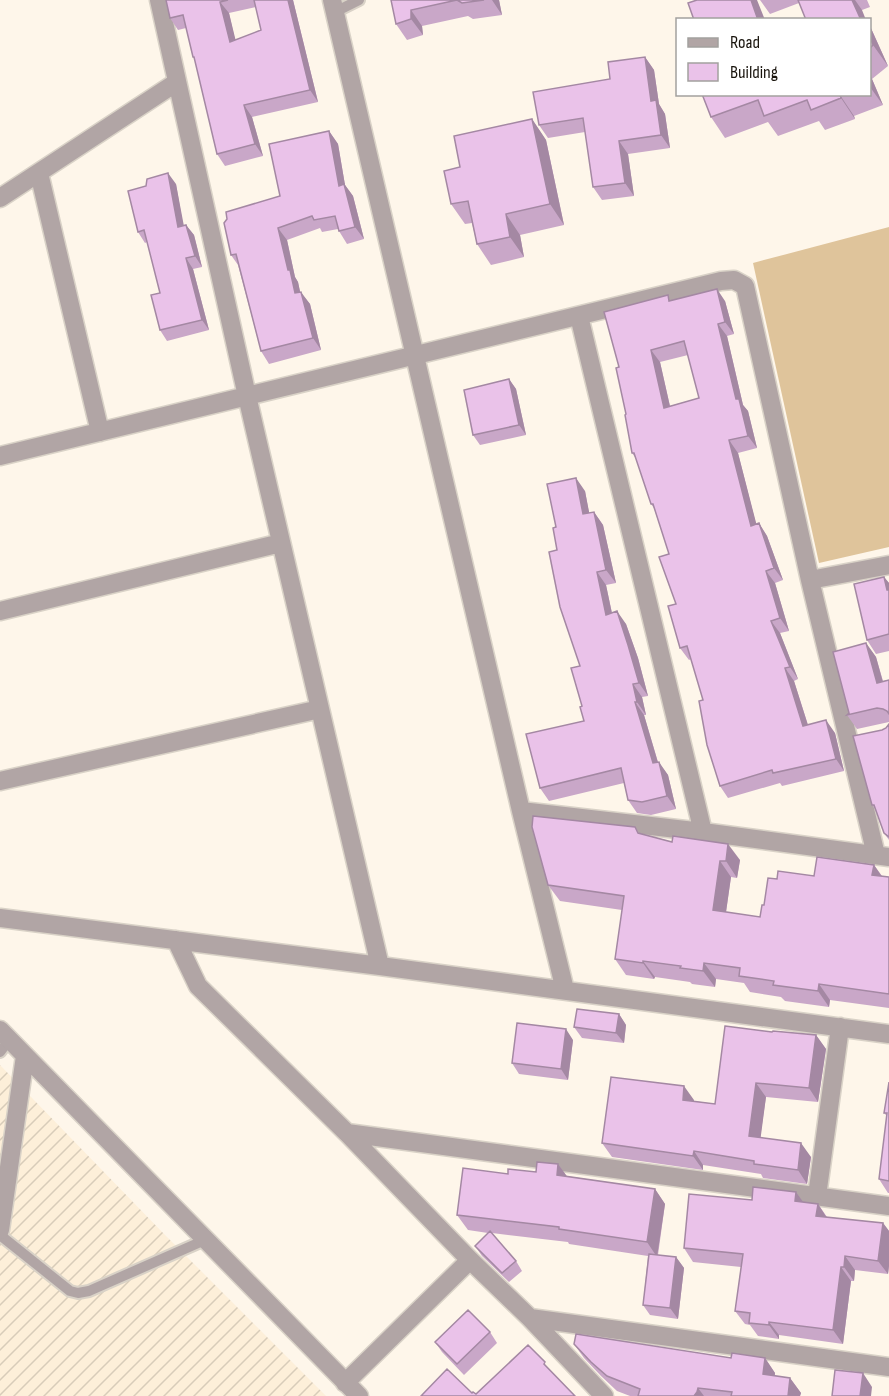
<svg xmlns="http://www.w3.org/2000/svg" width="889" height="1396" viewBox="0 0 889 1396" font-family="'Sofia Sans Condensed',sans-serif">
  <defs>
    <pattern id="industrial-furrows" width="10" height="10" patternUnits="userSpaceOnUse" patternTransform="scale(1.5)"><rect width="10" height="10" fill="#fdefd9"/><path d="M-1 1l2-2M0 10L10 0M9 11l2-2" fill="none" stroke="#d8ccb9"/></pattern>
  </defs>
  <rect width="100%" height="100%" fill="#fef6ea"/>
  <path fill="url(#industrial-furrows)" d="M0,1065L165,1235L326,1396H0Z"/>
  <path fill="#dfc49b" d="M889,227V547L819,563L753,263Z"/>
  <g fill="none" stroke-linecap="round" stroke-linejoin="round">
    <g stroke="#d9d2c7" stroke-width="14">
      <path id="lane" d="M335,12L359,0
        M0,1052L9,1040
        M0,1235L70,1291L78,1293L89,1291L205,1240"/>
    </g>
    <g stroke="#d9d2c7" stroke-width="21">
      <path id="street" d="M159,0L247,396L380,966
        M332,0L521,811L565,990
        M39,173L100,432
        M0,198L177,82
        M579,316L703,832
        M0,456L721,281L734,280L745,286L810,580L876,855
        M810,580L889,565
        M0,611L281,543
        M0,781L320,709
        M521,811L703,832L889,857
        M0,918L380,966L889,1034
        M176,940L198,986L347,1133L470,1260L530,1318L604,1396
        M0,1030L359,1396
        M347,1133L889,1206
        M817,1196L840,1027
        M0,1230L25,1056
        M530,1318L889,1367
        M345,1383L470,1260"/>
    </g>
    <use href="#lane" stroke="#b1a5a5" stroke-width="10"/>
    <use href="#street" stroke="#b1a5a5" stroke-width="18"/>
  </g>
  <path fill="#c9a7c8" fill-rule="evenodd" d="M166,0H293L318,102L252,117L263,156L225,166L217,154L195,59L193,57L186,28L178,30L170,18ZM256,7L261,30L235,40L229,13Z
    M391,0H499L502,15L473,19L468,16L422,26L423,35L407,40L396,24Z
    M760,0H867L870,7L862,10L799,3L770,14Z
    M870,26L888,66L872,79L883,105L854,116L855,119L825,130L819,121L778,136L768,122L725,138L711,117L702,94H870Z
    M645,57L654,70L659,104L665,114L670,148L628,154L634,196L602,200L593,187L585,132L548,138L539,125Z
    M532,119L546,140L564,225L520,235L524,257L491,265L477,244L472,223L465,224L451,204L460,167Z
    M329,131L338,144L345,185L353,196L364,239L347,244L339,231L338,229L322,232L320,228L287,240L295,277L298,282L300,292L310,304L321,350L269,364L261,351L238,265L231,255L280,196Z
    M176,184L183,225H186L194,235L202,267L193,269L209,330L167,341L160,330V293L147,242L145,243L138,232Z
    M671,301H725L734,334L727,336L743,405L748,411L757,448L738,453L756,524L759,523L767,536L783,580L775,583L789,631L780,633L798,679L794,681L808,725L835,733L844,771L782,786L780,783L728,798L720,786L703,700L691,659L689,660L680,648L676,604L669,554L654,508L651,504L637,460L632,453L619,367ZM688,355L699,398L670,406L660,362Z
    M509,379L516,389L526,435L480,445L473,435Z
    M585,491L589,513L594,512L603,525L616,583L606,585L612,613L626,624L638,658L648,696L642,697L646,715H644L658,762L668,775L676,809L651,815L637,813L628,800L624,783L549,801L540,788L584,721L582,706L580,666L556,527Z
    M884,577L889,583V651L876,654L867,640Z
    M866,643L876,657L883,681L889,680V722L857,729L847,715L849,713Z
    M889,724V840L884,833L878,813L872,805L882,730L886,728Z
    M635,827L639,833L740,860L737,878L731,877L726,912L760,917L777,879L814,876L874,865L882,876L889,877V1008L830,1000L829,1007L785,1001L781,997L750,992L744,983L716,979L715,987L692,984L690,982L655,977L654,979L626,975L615,959L622,910L560,901L548,885Z
    M619,1014L626,1025L624,1043L582,1038L574,1027Z
    M772,1032L816,1035L826,1049L818,1102L766,1097L760,1138L811,1157L807,1184L763,1178L761,1174L703,1165V1170L612,1157L602,1143L694,1100V1101L715,1104Z
    M573,1040L568,1080L519,1074L512,1063Z
    M889,1082V1193H888L879,1179L887,1116L884,1113Z
    M558,1164L566,1176L655,1189L665,1204L658,1255L676,1257L684,1268L678,1319L650,1315L643,1305L648,1256L569,1244L568,1242L492,1233L516,1261L522,1271L509,1282L482,1256L475,1246L488,1233L468,1230L457,1215L508,1174L536,1172Z
    M796,1192L803,1203L818,1204L827,1217L883,1223L889,1231V1266L888,1274L855,1270L854,1281H851L843,1344L779,1335V1339L758,1336L750,1325L745,1324L735,1311L741,1267L693,1262L684,1248L752,1200Z
    M490,1332L497,1343L464,1375L442,1352L435,1342Z
    M574,1344L731,1358H765L775,1373V1376L790,1378L801,1393L800,1396H630L617,1391L601,1376L584,1358Z"/>
  <path fill="#a488a3" d="M288,0H293L318,102L310,90Z
    M492,0H499L502,15Z
    M751,0H757L765,20H758Z
    M852,0H855L862,10L866,20H861Z
    M220,2L229,13L239,54L230,42Z
    M411,10L422,26L423,35L411,19Z
    M870,26L888,66L873,45L870,37Z
    M645,57L654,70L659,104L665,114L670,148L661,135L651,101Z
    M870,74L872,79L883,105L870,87Z
    M840,95L854,116L855,119L841,98Z
    M244,105L252,117L263,156L255,144Z
    M532,119L546,140L564,225L550,204Z
    M329,131L338,144L345,185L353,196L364,239L355,227L339,186Z
    M619,141L628,154L634,196L625,183Z
    M168,173L176,184L186,237L178,227Z
    M506,214L520,235L524,257L510,237Z
    M186,225L194,235L202,267L195,256Z
    M278,228L287,240L295,277L298,282L303,305L295,293L288,270Z
    M186,258L193,269L209,330L202,320Z
    M717,289L725,301L734,334L725,322Z
    M301,292L310,304L321,350L313,338Z
    M718,324L727,336L743,405L748,411L757,448L748,436L736,399Z
    M651,350L660,362L673,420L664,408Z
    M509,379L516,389L526,435L519,425Z
    M729,440L738,453L760,538L751,526Z
    M576,478L585,491L592,527L583,514Z
    M594,512L603,525L616,583L606,570Z
    M759,523L767,536L783,580L774,568Z
    M766,571L775,583L789,631L780,618Z
    M597,572L606,585L615,628L606,615Z
    M884,577L889,583V592L887,590Z
    M617,611L626,624L638,658L648,696L639,683Z
    M771,621L780,633L798,679L790,667Z
    M866,643L876,657L887,697L877,683Z
    M785,668L794,681L812,738L803,726Z
    M633,684L642,697L646,715L637,702Z
    M635,702L644,715L661,773L659,762L668,775L676,809L667,796L653,763Z
    M826,720L835,733L844,771L836,759Z
    M728,844L740,860L737,878L726,861Z
    M720,861L731,877L724,926L713,910Z
    M874,865L885,881L872,875Z
    M643,961L655,977L654,979L643,963Z
    M704,963L716,979L715,987L703,971Z
    M819,984L830,1000L829,1007L818,991Z
    M619,1014L626,1025L624,1043L616,1033Z
    M566,1029L573,1040L568,1080L561,1069Z
    M816,1035L826,1049L818,1102L809,1088Z
    M756,1083L766,1097L759,1150L749,1136Z
    M684,1086L694,1100L693,1114L683,1100Z
    M801,1143L811,1157L807,1184L798,1170Z
    M694,1151L703,1165V1170L693,1156Z
    M558,1164L569,1179L557,1175Z
    M655,1189L665,1204L657,1257L647,1242Z
    M796,1192L806,1206L795,1201Z
    M818,1204L827,1218L816,1216Z
    M883,1223L889,1231V1266L888,1274L878,1261Z
    M845,1256L855,1270L854,1281L844,1267Z
    M676,1257L684,1268L678,1319L670,1308Z
    M841,1267L851,1281L843,1344L833,1330Z
    M769,1322L779,1335V1339L769,1325Z
    M765,1358L775,1373L773,1389L763,1374Z
    M863,1373L872,1387L871,1396H860Z
    M790,1378L801,1393L800,1396H788Z
    M698,1388L704,1396H694Z"/>
  <path fill="#eac2e9" stroke="#a488a3" stroke-width="1.5" fill-rule="evenodd" d="M166,0H228L220,2L230,42L261,30L254,0H288L310,90L244,105L255,144L217,154L194,57H193L183,15L170,18Z
    M391,0H484L462,3L457,0L411,10V19L396,24Z
    M697,0H751L758,20H694L688,3Z
    M798,0H852L861,20H806Z
    M870,37L873,45L870,48Z
    M645,57L651,101L656,100L661,135L619,141L625,183L593,187L583,118L539,125L533,92L610,79L608,62Z
    M702,94H842L840,95L841,98L811,110L807,100L764,116L758,100L711,117Z
    M532,119L550,204L506,214L510,237L477,244L468,201L451,204L444,171L460,167L454,136Z
    M329,131L339,186L344,184L355,227L339,231L335,216L314,220L312,216L278,228L288,270H290L295,293L301,292L313,338L261,351L236,254L231,255L224,223L227,219L226,212L280,196L269,144Z
    M168,173L178,227L186,225L195,256L186,258L202,320L160,330L151,295L160,293L144,230L138,232L128,191L146,186L147,179Z
    M717,289L725,322L718,324L736,399H739L748,436L729,440L751,526L759,523L774,568L766,571L780,618L771,621L790,667L785,668L803,726L826,720L836,759L773,773L772,770L720,786L707,745L699,701L703,700L687,646L680,648L668,606L676,604L659,557L669,554L653,504H651L634,453H632L625,415L626,414L616,368L619,367L604,312L668,295L669,301ZM684,341L699,398L664,408L651,350Z
    M509,379L519,425L473,435L464,390Z
    M576,478L583,514L594,512L606,570L597,572L606,615L617,611L628,645L639,683L633,684L637,702H635L653,763L659,762L667,796L642,802L628,800L621,768L540,788L526,734L584,721L580,707L582,706L571,668L580,666L560,607L549,552L557,550L553,528L556,527L547,484Z
    M884,577L887,590H889V634L867,640L854,584Z
    M866,643L877,683L889,680V714L887,711L883,709L877,708L847,715L849,713L833,652Z
    M889,724V837L884,833L874,805H872L853,736L882,730L886,728Z
    M533,816L635,827L638,833L672,842L673,836L728,844L726,861H720L713,910L760,917L762,905H764L768,878L777,879L778,871L814,876L817,857L874,865L872,875L889,877V994L819,984L818,991L773,985L774,981L739,976L740,968L704,963L703,971L680,968L681,966L643,961V963L615,959L624,896L548,885L532,827Z
    M577,1009L619,1014L616,1033L574,1027Z
    M517,1023L566,1029L561,1069L512,1063Z
    M725,1026L772,1032L773,1031L816,1035L809,1088L756,1083L749,1136L801,1143L798,1170L754,1164V1161L694,1151L693,1156L602,1143L611,1077L684,1086L683,1100L715,1104Z
    M889,1082V1181L879,1179L887,1113H884Z
    M537,1162L558,1164L557,1175L655,1189L647,1242L559,1229V1227L457,1215L463,1168L508,1174V1169L536,1172Z
    M753,1187L796,1192L795,1201L818,1204L816,1216L883,1223L878,1261L845,1256L844,1267H841L833,1330L769,1322V1325L749,1323L750,1313L735,1311L743,1254L684,1248L689,1194L752,1200Z
    M490,1231L516,1261L502,1273L475,1246Z
    M649,1254L676,1257L670,1308L643,1305Z
    M468,1310L490,1332L457,1364L435,1342Z
    M576,1334L731,1358L732,1353L765,1358L763,1374L790,1378L788,1396H731L732,1392L698,1388L697,1392L694,1396H638L640,1389L607,1376L591,1362L574,1344Z
    M528,1345L545,1362L544,1364L575,1396H421L447,1369L472,1393L473,1392L476,1394Z
    M835,1370L863,1373L860,1396H832Z"/>
  <rect x="676" y="18" width="195" height="78" fill="#ffffff" stroke="#a3a19e" stroke-width="1.5"/>
  <rect x="688" y="38" width="30" height="9" fill="#b1a5a5" stroke="#a3a19e" stroke-width="1.5"/>
  <text x="730" y="48" font-size="18" fill="#19140d">Road</text>
  <rect x="688" y="63" width="30" height="18" fill="#eac2e9" stroke="#a3a19e" stroke-width="1.5"/>
  <text x="730" y="78" font-size="18" fill="#19140d">Building</text>
</svg>
